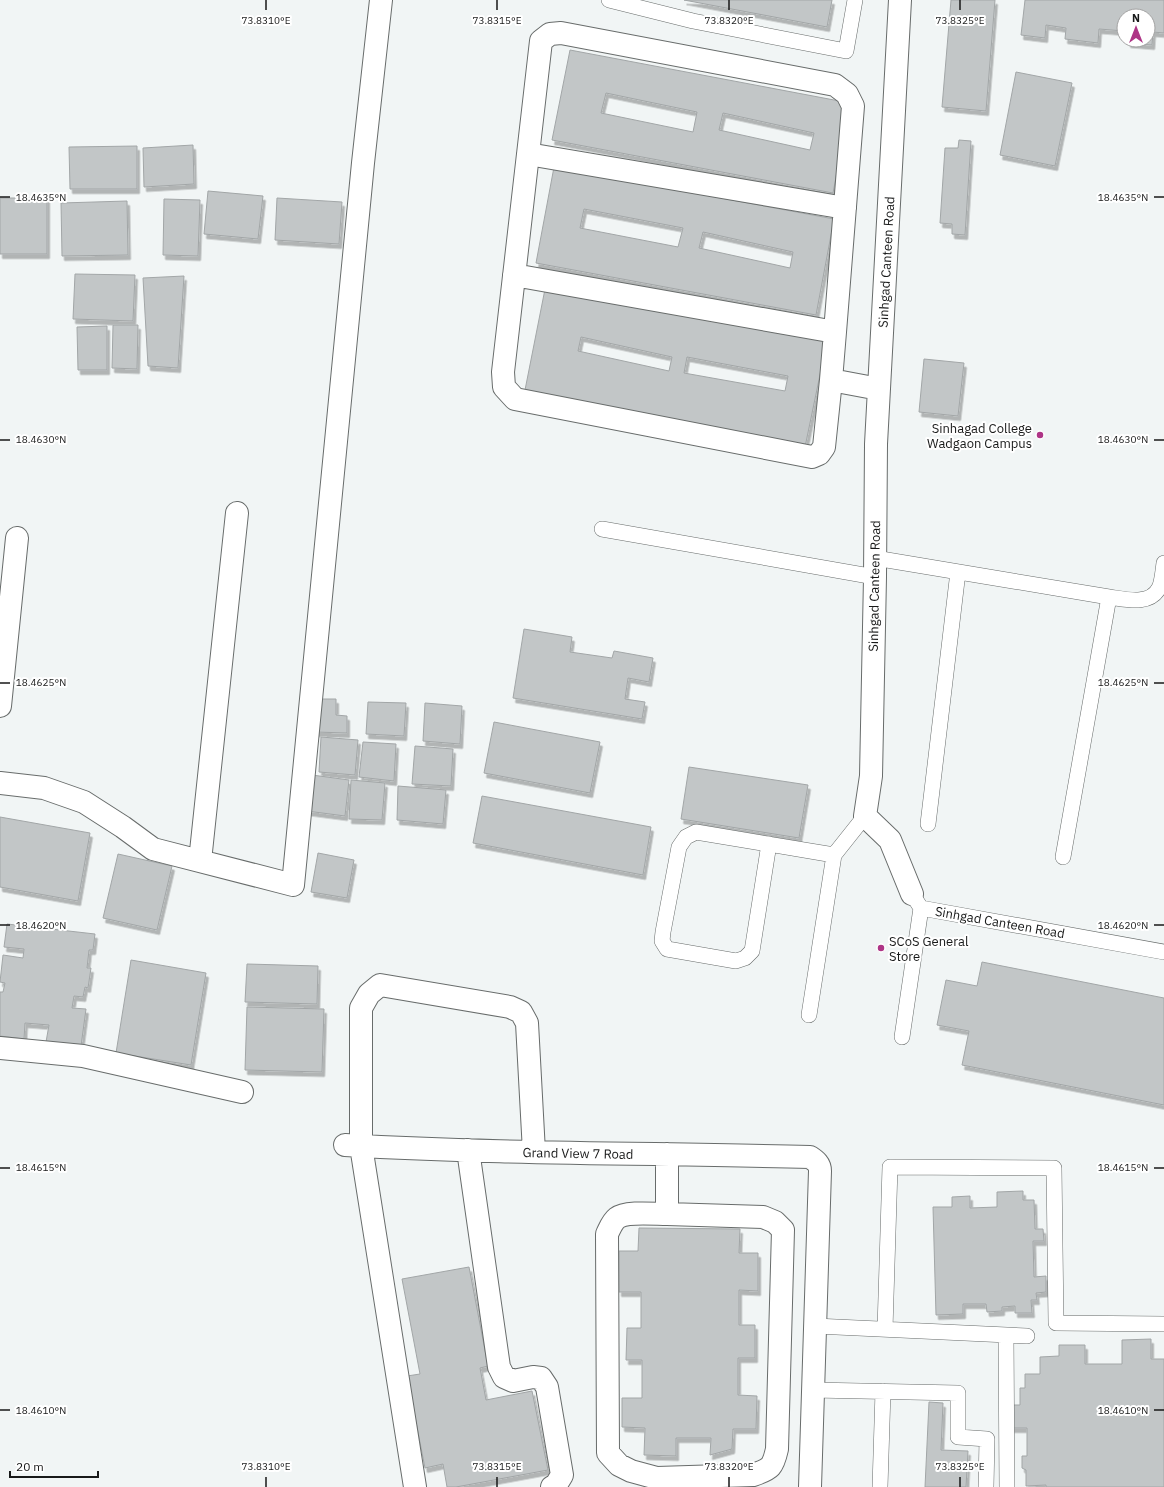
<svg xmlns="http://www.w3.org/2000/svg" width="1164" height="1487" viewBox="0 0 1164 1487" font-family="'IBM Plex Sans',sans-serif">
  <defs>
    <filter id="shadow"><feDropShadow dx="2.5" dy="4.5" stdDeviation="0" flood-color="#0004"/></filter>
  </defs>
  <rect width="100%" height="100%" fill="#f1f5f5"/>
  <path fill="#c2c6c7" stroke="#a2a6a7" fill-rule="evenodd" filter="url(#shadow)" d="M684,0H832L827,27Z
    M951,0H995L986,111L942,107Z
    M1025,0H1164V33L1153,32L1152,45L1128,43L1129,40H1148V16H1124V31L1099,29L1098,43L1065,39L1066,28L1046,25L1045,38L1021,35Z
    M570,50L850,103L833,193L552,140ZM606,93L697,112L693,132L601,113ZM723,113L814,133L810,150L719,130Z
    M1016,72L1072,83L1055,166L1000,155Z
    M959,140L971,141L965,235L952,234V224L940,223L945,148H958Z
    M193,145L194,184L144,187L143,148Z
    M137,146V189H70L69,147Z
    M554,167L834,219L816,315L536,263ZM584,209L683,228L678,247L580,228ZM703,232L793,252L790,268L699,248Z
    M208,191L263,196L258,239L204,234Z
    M0,198H47V254H0Z
    M277,198L342,202L339,244L275,240Z
    M164,199L200,200L198,256L163,255Z
    M127,201L128,255L62,256L61,203Z
    M75,274L135,275L133,321L73,319Z
    M184,276L178,368L148,366L143,278Z
    M546,284L827,341L805,447L525,390ZM581,337L672,357L669,371L578,351ZM687,357L788,376L785,391L684,373Z
    M113,325H138L137,369L112,368Z
    M107,326V370H78L77,327Z
    M924,359L964,363L958,416L919,412Z
    M524,629L572,637L570,652L612,658L614,651L653,658L649,682L628,678L625,699L645,702L642,719L513,698Z
    M316,699H336V715L347,716V733L315,732Z
    M368,702L406,703L404,736L366,734Z
    M425,703L462,706L460,744L423,741Z
    M494,722L600,742L590,793L484,773Z
    M321,737L358,740L355,775L319,772Z
    M363,742L396,744L394,781L359,777Z
    M415,746L453,749L451,786L412,784Z
    M689,767L808,785L799,838L681,819Z
    M312,775L349,780L345,816L307,811Z
    M351,780L385,783L382,820L349,819Z
    M398,786L446,790L443,824L397,820Z
    M482,796L651,827L643,875L473,843Z
    M0,817L90,833L78,901L0,887Z
    M318,853L354,860L347,898L311,892Z
    M118,854L172,866L157,930L103,918Z
    M7,924L95,934L93,950H89L87,968H91L88,988L85,987L83,997L74,996L72,1008L86,1009L81,1046L46,1042L49,1025L25,1023L24,1039L0,1036V992H3L5,983L0,982L3,955L23,958L24,949L4,947Z
    M131,960L206,973L191,1065L116,1053Z
    M982,962L1164,998V1105L962,1065L969,1031L937,1025L946,980L977,986Z
    M247,964L318,966L317,1004L245,1002Z
    M247,1007L324,1009L322,1072L245,1070Z
    M1023,1191V1200H1034L1035,1229H1043L1044,1241H1033L1034,1277L1046,1276V1292L1036,1293L1037,1300H1031L1032,1313H1015V1306L1002,1307V1311L987,1312L986,1304H963V1314L936,1315L933,1207H952V1197L970,1196V1208L997,1207V1192Z
    M639,1228L740,1229L739,1253H758V1291L739,1290V1325H755V1358H738V1395L757,1396L756,1429H733L732,1449L710,1455L711,1438H676V1456L644,1455L645,1428L622,1427V1398H642V1360H626L627,1328H641V1292H619V1251H638Z
    M469,1267L488,1366L480,1368L486,1400L532,1391L548,1470L456,1487H447L443,1464L425,1468L407,1376L420,1374L402,1279Z
    M1151,1339V1359H1164V1487H1046V1485L1026,1486V1470L1022,1468V1456H1027V1428H1011V1405H1020V1388H1025V1374H1040V1357L1059,1356V1345H1085V1364H1122V1340Z
    M929,1402L943,1403L941,1450L968,1451L966,1487H925Z"/>
  <g fill="none" stroke-linecap="round" stroke-linejoin="round">
    <g stroke="#686c6b" stroke-width="16">
      <path id="lane" d="M609,0L693,21L846,51L855,0
        M602,529L875,577
        M875,558L1109,597C1125,599 1150,606 1159,588C1162,583 1163,570 1164,563
        M928,824L958,572
        M769,844L752,951L745,958L736,961L667,949L662,941L663,932L679,847L686,837L696,832L834,855
        M1063,857L1109,597
        M912,894L921,908L1164,952
        M809,1015L834,855L865,816
        M902,1037L921,908
        M815,1326L1027,1336
        M885,1329L890,1167L1054,1168L1056,1323L1164,1324
        M1006,1335L1007,1487
        M813,1390L958,1393V1437L987,1439L986,1487
        M880,1487L883,1391"/>
    </g>
    <g stroke="#686c6b" stroke-width="24">
      <path id="street" d="M900,0L876,444L875,577L871,776L865,816L890,840L912,894
        M528,154L845,208
        M514,275L835,332L831,380
        M835,332L853,106L847,94L835,85L561,33L550,34L541,41L503,372L504,387L515,399L812,457L819,454L824,447L831,380L879,389
        M0,706L17,538
        M0,783L44,788L84,802L123,827L153,849L293,885L363,163L381,0
        M200,861L237,513
        M0,1048L83,1056L242,1092
        M345,1145C500,1154 655,1153 810,1157C816,1161 820,1164 820,1171L810,1487
        M468,1150L499,1367L504,1377L513,1381L533,1377L541,1378L547,1387L562,1475L556,1485L552,1487
        M667,1154V1214C655,1214 626,1211 617,1218C612,1222 610,1228 607,1234L608,1453L619,1465L631,1471L657,1478L753,1475C771,1469 773,1467 777,1449L783,1230L775,1222L763,1217L667,1214
        M415,1487L361,1146V1008L369,994L380,985L510,1007L521,1012L527,1023L534,1152"/>
    </g>
    <use href="#lane" stroke="#fff" stroke-width="15"/>
    <use href="#street" stroke="#fff" stroke-width="22"/>
  </g>
  <path fill="none" stroke="#181919" stroke-width="1.5" d="M266,0V10M497,0V10M729,0V10M960,0V10M0,197H10M1154,197H1164M0,440H10M1154,440H1164M0,683H10M1154,683H1164M0,925H10M1154,925H1164M0,1168H10M1154,1168H1164M0,1410H10M1154,1410H1164M266,1477V1487M497,1477V1487M729,1477V1487M960,1477V1487"/>
  <g fill="#ae3486" stroke="#fff" stroke-width="1.5">
    <circle cx="1040" cy="435" r="4"/>
    <circle cx="881" cy="948" r="4"/>
  </g>
  <g text-anchor="middle" stroke-width="4" stroke-linejoin="round" paint-order="stroke">
    <g font-size="13" fill="#181919" stroke="#fff">
      <text transform="translate(886 262) rotate(-87)" y="5">Sinhgad Canteen Road</text>
      <text transform="translate(874 586) rotate(-89)" y="5">Sinhgad Canteen Road</text>
      <text transform="translate(1000 922) rotate(10)" y="5">Sinhgad Canteen Road</text>
      <text transform="translate(578 1153) rotate(1)" y="5">Grand View 7 Road</text>
    </g>
    <g font-size="13" fill="#181919" stroke="#fff" text-anchor="end">
      <text x="1032" y="433">Sinhagad College<tspan x="1032" dy="15">Wadgaon Campus</tspan></text>
      <text x="889" y="946" text-anchor="start">SCoS General<tspan x="889" dy="15">Store</tspan></text>
    </g>
  </g>
  <g font-size="10" text-anchor="middle" fill="#181919" stroke="#fff" stroke-width="4" stroke-linejoin="round" paint-order="stroke">
    <text x="266" y="24">73.8310°E</text>
    <text x="497" y="24">73.8315°E</text>
    <text x="729" y="24">73.8320°E</text>
    <text x="960" y="24">73.8325°E</text>
    <text x="41" y="201">18.4635°N</text>
    <text x="1123" y="201">18.4635°N</text>
    <text x="41" y="443">18.4630°N</text>
    <text x="1123" y="443">18.4630°N</text>
    <text x="41" y="686">18.4625°N</text>
    <text x="1123" y="686">18.4625°N</text>
    <text x="41" y="929">18.4620°N</text>
    <text x="1123" y="929">18.4620°N</text>
    <text x="41" y="1171">18.4615°N</text>
    <text x="1123" y="1171">18.4615°N</text>
    <text x="41" y="1414">18.4610°N</text>
    <text x="1123" y="1414">18.4610°N</text>
    <text x="266" y="1470">73.8310°E</text>
    <text x="497" y="1470">73.8315°E</text>
    <text x="729" y="1470">73.8320°E</text>
    <text x="960" y="1470">73.8325°E</text>
  </g>
  <g transform="translate(1136 28)"><circle r="19" fill="#ffffff" stroke="#a3a3a3"/>
  <path d="M0-3L7 15L0 10L-7 15Z" fill="#ae3486"/>
  <text y="-6" font-size="11" font-weight="bold" text-anchor="middle" fill="#181919">N</text>
  </g>
  <path d="M10 1471v6h88v-6" fill="none" stroke="#181919" stroke-width="2"/>
  <text x="16" y="1471" font-size="12" fill="#181919" stroke="#ffffff" stroke-width="3" paint-order="stroke">20 m</text>
</svg>
